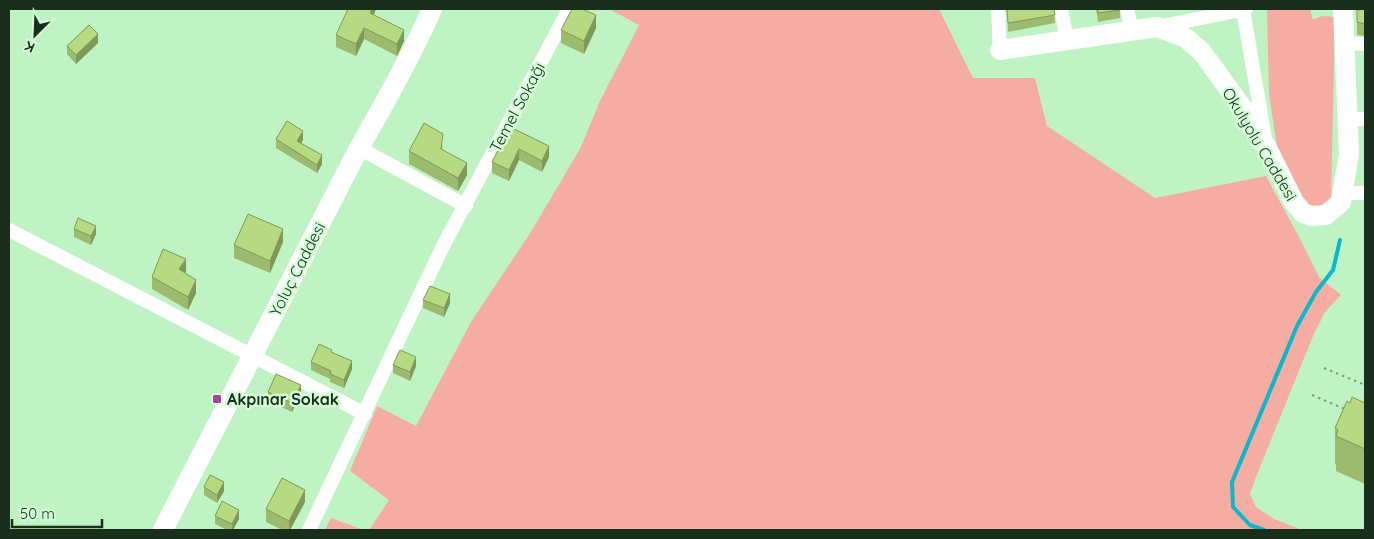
<svg xmlns="http://www.w3.org/2000/svg" width="1374" height="539" viewBox="0 0 1374 539" font-family="Quicksand,sans-serif">
  <rect width="100%" height="100%" fill="#bff3c3"/>
  <path fill="#f5aca3" d="M609,9H939L973,78H1035L1047,126L1155,198L1266,176L1298,235L1319,277L1341,295L1325,312L1313,336L1256,477L1250,494L1256,507L1274,519L1302,530H369L389,500L350,471L377,406L416,426L471,322L529,235L580,149L600,101L639,25Z
    M1267,9H1310L1313,20L1321,16L1335,17L1331,200L1321,206L1305,207L1279,158L1269,95Z
    M331,518L364,530H325Z"/>
  <g fill="none" stroke-linecap="round" stroke-linejoin="round">
    <path stroke="#09b8ca" stroke-width="4" d="M1264,530L1250,525L1233,507L1232,482L1297,326L1316,292L1333,270L1340,240"/>
    <path stroke="#799f7c" stroke-width="2" stroke-dasharray="2.5 4" stroke-linecap="butt" d="M1324,368L1365,385
      M1312,395L1345,409"/>
    <path stroke="#fff" stroke-width="14" d="M998,9L1000,50
      M1061,9L1067,40
      M1127,9L1132,30
      M1243,9L1265,139
      M1157,27L1246,9
      M1344,43L1365,44
      M1346,119H1365
      M359,148L466,206
      M1343,193H1365
      M9,230L365,414
      M309,530L442,248L569,9"/>
    <path stroke="#fff" stroke-width="20" d="M1000,50L1157,27L1186,38L1202,52L1244,110L1267,148L1294,202L1303,213L1312,216L1326,215L1341,202L1349,154L1343,9
      M163,530L359,148C385,103 411,57 432,9"/>
  </g>
  <path fill="#9dbb6f" d="M348,9H376L374,15L404,41L397,56L364,39L356,56L336,47V35Z
    M1007,9H1054L1055,23L1008,32Z
    M1096,9H1120V18L1098,22Z
    M1359,9H1365V36L1357,35V10H1359Z
    M596,28L584,54L561,43V30Z
    M98,43L76,64L67,54V46Z
    M510,127L549,157L542,172L519,160L509,181L492,173V162Z
    M276,139L303,140L301,143L322,164L317,173L276,148Z
    M443,146L442,149L467,175L458,191L409,164V151Z
    M74,229L96,234L91,245L74,237Z
    M283,242L270,273L234,258V245Z
    M186,272L185,273L196,293L188,310L152,289V277Z
    M423,300L450,303L444,317L423,308Z
    M332,352L352,369L344,388L330,382V379L311,370V362Z
    M393,365L416,366L410,381L393,373Z
    M268,392L301,393L292,412L268,401Z
    M1350,403H1365V484L1336,471V465L1335,464V428Z
    M204,487L224,491L217,503L204,495Z
    M305,502L290,530H282L266,522V509Z
    M215,516L239,519L233,530H227L215,524Z"/>
  <path fill="#7f995a" d="M372,9H376L370,24V13Z
    M596,15V28L584,54V41Z
    M364,28V39L356,56V44Z
    M404,30V41L397,56V44Z
    M98,34V43L76,64V55Z
    M303,131V140L297,150V141Z
    M549,146V157L542,172V161Z
    M519,149V160L509,181V170Z
    M322,155V164L317,173V165Z
    M467,163V175L458,191V178Z
    M96,226V234L91,245V236Z
    M283,229V242L270,273V261Z
    M186,259V272L179,282V269Z
    M196,280V293L188,310V297Z
    M450,294V303L444,317V308Z
    M416,357V366L410,381V372Z
    M352,361V369L344,388V380Z
    M301,385V393L292,412V403Z
    M224,482V491L217,503V495Z
    M305,490V502L290,530H289V521Z
    M239,510V519L233,530H232V524Z"/>
  <path fill="#b6da81" stroke="#7f995a" d="M348,9H372L370,13L404,30L397,44L364,28L356,44L336,35Z
    M572,9H582L596,15L584,41L561,30Z
    M1007,9H1054L1055,15L1008,23Z
    M1098,9H1120V10L1098,13Z
    M1360,9H1365V24L1357,22V10H1360Z
    M89,25L98,34L76,55L67,46Z
    M287,121L303,131L297,141L322,155L317,165L276,139Z
    M424,123L443,134L441,149L467,163L458,178L409,151Z
    M510,127L549,146L542,161L519,149L509,170L492,162Z
    M248,214L283,229L270,261L234,245Z
    M78,218L96,226L91,236L74,229Z
    M163,249L186,259L179,269L196,280L188,297L152,277Z
    M430,286L450,294L444,308L423,300Z
    M319,344L332,350L331,352L352,361L344,380L330,374L331,371L311,362Z
    M400,350L416,357L410,372L393,365Z
    M276,374L301,385L292,403L268,392Z
    M1352,397L1365,403V449L1336,436L1338,430L1335,428L1347,401L1350,403Z
    M210,475L224,482L217,495L204,487Z
    M282,478L305,490L289,521L266,509Z
    M222,501L239,510L232,524L215,516Z"/>
  <rect fill="#a542a8" stroke="#d4fed7" stroke-width="2" x="212" y="394" width="10" height="10" rx="2.5"/>
  <g text-anchor="middle" stroke-width="5" stroke-linejoin="round" paint-order="stroke">
    <g font-size="16" fill="#1a2e1c" stroke="#d4fed7">
      <text transform="translate(517 107) rotate(-62)" y="6">Temel Sokağı</text>
      <text transform="translate(1260 144) rotate(59)" y="6">Okulyolu Caddesi</text>
      <text transform="translate(297 269) rotate(-63)" y="6">Yoluç Caddesi</text>
    </g>
    <g font-size="16" font-weight="bold" fill="#1a2e1c" stroke="#d4fed7" text-anchor="start">
      <text x="227" y="405">Akpınar Sokak</text>
    </g>
  </g>
  <rect width="1374" height="539" fill="none" stroke="#1a2e1c" stroke-width="20"/>
  <g transform="translate(35 35) rotate(204)" stroke="#d4fed7" stroke-width="4" paint-order="stroke">
  <path d="M0-4L9 19L0 12L-9 19Z" fill="#1a2e1c"/>
  <text y="-8" font-size="14" font-weight="bold" text-anchor="middle" fill="#1a2e1c">K</text>
  </g>
  <path d="M12 519v8h90v-8" fill="none" stroke="#1a2e1c" stroke-width="2.5"/>
  <text x="20" y="519" font-size="15" fill="#1a2e1c" stroke="#d4fed7" stroke-width="4" paint-order="stroke">50 m</text>
</svg>
